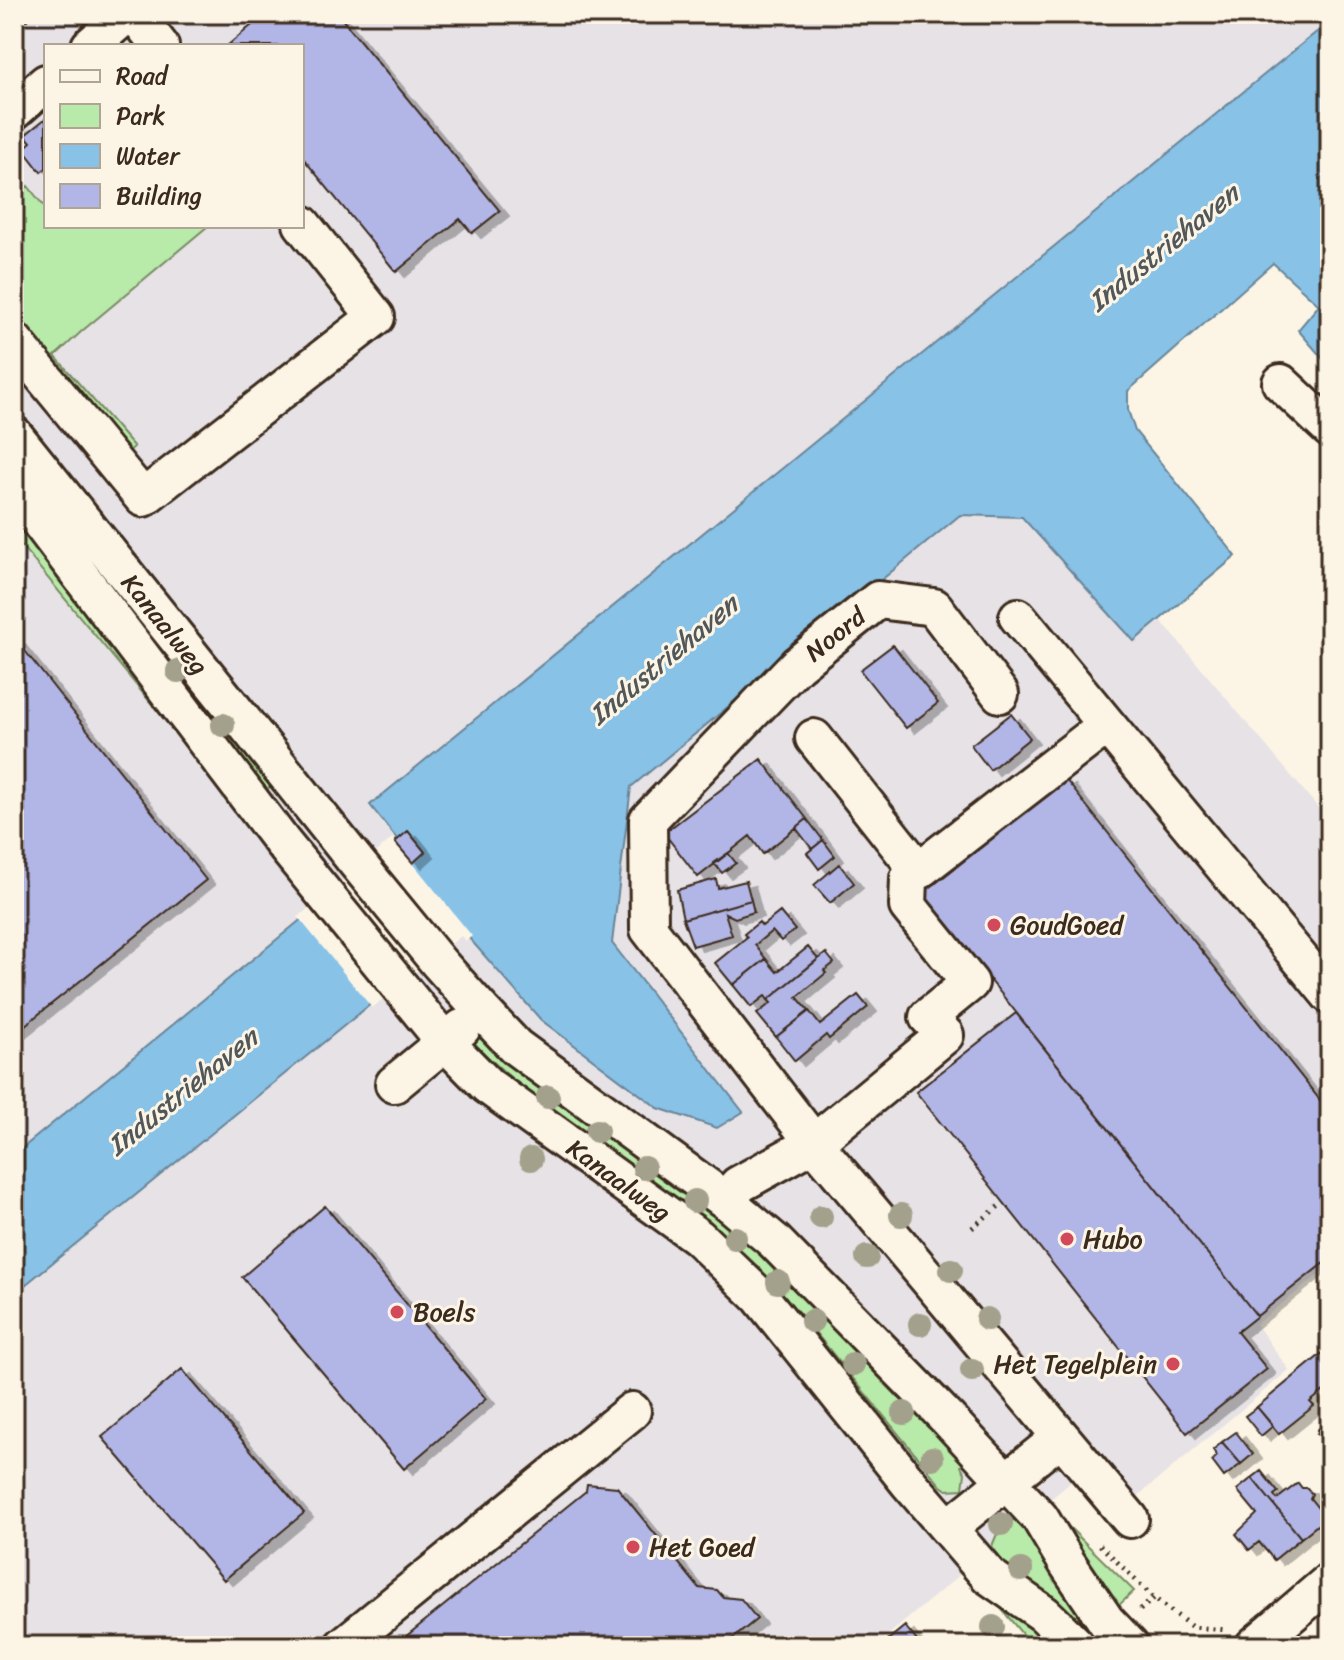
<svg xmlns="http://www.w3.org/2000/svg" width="1344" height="1660" viewBox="0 0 1344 1660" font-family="Sriracha,sans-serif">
  <defs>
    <filter id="shadow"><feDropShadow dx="9" dy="5" stdDeviation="0" flood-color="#0004"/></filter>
  </defs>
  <rect width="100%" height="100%" fill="#fcf5e5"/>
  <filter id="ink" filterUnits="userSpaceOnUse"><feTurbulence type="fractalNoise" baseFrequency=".0125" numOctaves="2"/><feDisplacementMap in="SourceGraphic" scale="16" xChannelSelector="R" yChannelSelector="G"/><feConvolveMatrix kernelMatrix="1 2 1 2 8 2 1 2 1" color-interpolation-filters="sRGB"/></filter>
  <g filter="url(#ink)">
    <path fill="#e6e2e6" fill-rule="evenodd" d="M14,14H1330V80L959,380L1330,822V1266L1256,1324L1289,1370L1120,1511L1071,1482L875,1646H14ZM46,46H302V226H46Z"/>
    <path fill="#b8eaaa" stroke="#7a8a64" stroke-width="2" d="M28,186L46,209V226H208L82,331L55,356L134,447L122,457L14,327V197Z
      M14,446L274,780L265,793L14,467Z
      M14,507L230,799L14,537Z
      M479,1029L723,1218L763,1256L897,1396L965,1461L961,1466L965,1473L963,1489L947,1490L941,1486L801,1315L752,1263L713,1228L530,1095L468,1039Z
      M1017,1519L1035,1530L1095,1625L1082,1636L1014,1578L992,1546L1001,1524Z
      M1064,1522L1134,1591L1115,1609Z
      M995,1601L1062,1646H1032Z"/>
    <path fill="#88c2e7" stroke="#698597" stroke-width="2" d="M1330,21V228L1323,238L1330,248V367L1298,330L1319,305L1273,263L1128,391V410L1135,431L1236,556L1134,641L1022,517L960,515L631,787L612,943L743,1112L717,1128L658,1108L541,1020L462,930L14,1294V1155L343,885L397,839L370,805Z"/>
    <path fill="#fcf5e5" d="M391,836L472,936L466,941L461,936L372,1008L298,917L388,842L392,838Z"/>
    <path fill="#b2b6e7" stroke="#3b2a1e" stroke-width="2" filter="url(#shadow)" d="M265,14H338L500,211L472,233L460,219L396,272L302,157V46H227Z
      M46,118V168L41,172L23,149L31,142L25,135Z
      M14,637L206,880L14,1034Z
      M893,645L938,703L906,728L860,670Z
      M1011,714L1030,738L990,770L971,745Z
      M761,759L807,819L763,854L750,836L698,877L664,833Z
      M1066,780L1320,1100L1330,1092V1258L1257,1316L922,894Z
      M807,819L823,840L812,849L796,828Z
      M408,831L425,852L413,863L395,842Z
      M823,840L835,856L819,869L807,853Z
      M728,853L736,863L722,873L714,863Z
      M839,864L854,883L830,903L814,885Z
      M716,879L718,888L746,881L751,900L683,919L677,890Z
      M751,900L754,912L735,918L725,913L732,935L693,946L683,919Z
      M780,912L795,930L781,941L772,931L755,945L766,959L733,985L715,963L747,937L744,934L759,922L762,926Z
      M808,947L818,959L768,1000L765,996L751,1007L733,985L766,959L777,972Z
      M826,953L834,963L824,971L826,973L797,997L809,1011L776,1037L757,1014L771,1003L768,1000Z
      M858,995L868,1007L829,1039L826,1035L795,1061L776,1037L809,1011L820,1025Z
      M1016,1013L1257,1316L1237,1332L1267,1369L1187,1433L916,1092Z
      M325,1206L486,1399L404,1469L242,1277Z
      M1325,1351L1330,1358V1386L1310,1402L1314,1406L1279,1434L1257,1407Z
      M182,1369L304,1513L224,1580L102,1437Z
      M1257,1407L1273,1426L1261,1436L1245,1416Z
      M1330,1420V1450L1317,1434L1319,1432L1317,1430Z
      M1236,1432L1253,1454L1241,1464L1222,1442Z
      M1222,1442L1241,1464L1224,1477L1212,1461L1217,1456L1213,1450Z
      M1261,1471L1278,1492L1274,1495L1277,1499L1298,1483L1302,1488H1307L1312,1494L1310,1498L1326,1518L1301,1538L1252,1478Z
      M1252,1478L1301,1538L1274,1560L1259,1542L1249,1550L1236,1534L1257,1514L1237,1490Z
      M587,1484L617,1487L699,1588L717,1590L723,1597L741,1599L757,1619L724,1646H394L586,1491Z
      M905,1626L921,1646H880L889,1639Z"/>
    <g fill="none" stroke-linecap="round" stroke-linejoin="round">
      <g stroke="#3b2a1e" stroke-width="42">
        <path id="minor" d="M135,14L160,46
          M90,46L127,14
          M14,111L46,83
          M14,341L143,498L376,317L302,224
          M1281,383L1330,429
          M14,435L357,863L439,963L482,1011L516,1047L725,1200L774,1241L949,1420L1040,1518L1067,1563L1106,1621L1130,1646
          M14,488L282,842L445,1042L488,1086L698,1237L760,1297L909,1483L989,1576L1044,1614L1077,1646
          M1018,617L1330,995
          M1000,694L934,607L878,600L797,665L648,820L649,929L814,1143L1130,1519
          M814,738L918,870
          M394,1084L462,1028
          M725,1200L738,1185L814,1143L945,1035L928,1017L970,983L908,906L909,878L1107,725
          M948,1528L1061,1437
          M343,1646L632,1411
          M1254,1646L1330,1581"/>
      </g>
      <path stroke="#3b2a1e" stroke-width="5" stroke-dasharray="2 6" stroke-linecap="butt" d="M14,31L31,14
        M972,1228L1004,1202
        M1100,1545L1154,1598L1192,1627L1227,1630
        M1140,1610L1154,1598
        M1325,1646L1330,1641"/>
      <use href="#minor" stroke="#fcf5e5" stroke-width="36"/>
    </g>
    <g fill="#a3a08b">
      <circle cx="178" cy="671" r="12"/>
      <circle cx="223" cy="725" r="12"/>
      <circle cx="548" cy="1097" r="12"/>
      <circle cx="597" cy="1131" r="12"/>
      <circle cx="531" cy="1159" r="12"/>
      <circle cx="644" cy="1168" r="12"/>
      <circle cx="695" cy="1201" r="12"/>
      <circle cx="901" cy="1215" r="12"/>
      <circle cx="821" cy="1217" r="12"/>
      <circle cx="735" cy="1238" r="12"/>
      <circle cx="867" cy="1257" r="12"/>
      <circle cx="951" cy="1270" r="12"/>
      <circle cx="778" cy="1282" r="12"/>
      <circle cx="987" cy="1319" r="12"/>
      <circle cx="812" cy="1321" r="12"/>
      <circle cx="920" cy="1324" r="12"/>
      <circle cx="853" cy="1364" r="12"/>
      <circle cx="972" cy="1370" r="12"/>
      <circle cx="904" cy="1413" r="12"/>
      <circle cx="932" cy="1458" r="12"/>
      <circle cx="1001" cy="1524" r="12"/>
      <circle cx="1021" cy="1570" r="12"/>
      <circle cx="993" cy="1627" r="12"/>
    </g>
  </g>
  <g fill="#d1495b" stroke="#fcf5e5" stroke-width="3">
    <circle cx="994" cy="925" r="8"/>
    <circle cx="1067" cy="1239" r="8"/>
    <circle cx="397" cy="1312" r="8"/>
    <circle cx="1173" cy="1364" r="8"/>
    <circle cx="633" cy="1547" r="8"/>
  </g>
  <g text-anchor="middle" stroke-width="6" stroke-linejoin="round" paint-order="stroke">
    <g font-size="26" fill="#3b2a1e" stroke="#fcf5e5">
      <text transform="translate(165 624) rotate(51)" y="9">Kanaalweg</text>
      <text transform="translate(835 634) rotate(-39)" y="9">Noord</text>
      <text transform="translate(619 1180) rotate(36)" y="9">Kanaalweg</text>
    </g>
    <g font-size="26" fill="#3b2a1e" stroke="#fcf5e5" text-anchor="start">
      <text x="1010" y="934">GoudGoed</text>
      <text x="1083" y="1248">Hubo</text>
      <text x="413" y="1321">Boels</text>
      <text x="1157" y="1373" text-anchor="end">Het Tegelplein</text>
      <text x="649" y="1556">Het Goed</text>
    </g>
    <g font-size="28" font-style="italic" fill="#52585a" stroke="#fcf5e5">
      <text transform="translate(1163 247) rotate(-39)" y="10">Industriehaven</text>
      <text transform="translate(663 659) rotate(-40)" y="10">Industriehaven</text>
      <text transform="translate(182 1091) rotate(-39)" y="10">Industriehaven</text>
    </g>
  </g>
  <rect width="1344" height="1660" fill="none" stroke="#fcf5e5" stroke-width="48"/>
  <rect x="24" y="24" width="1296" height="1612" fill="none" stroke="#3b2a1e" stroke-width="3" filter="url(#ink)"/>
  <rect x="44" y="44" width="260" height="184" fill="#fcf5e5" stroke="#afa495" stroke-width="2"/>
  <rect x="60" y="70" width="40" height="12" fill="#fcf5e5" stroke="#afa495" stroke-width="2"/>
  <text x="116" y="84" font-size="24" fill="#3b2a1e">Road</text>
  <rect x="60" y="104" width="40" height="24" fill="#b8eaaa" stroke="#afa495" stroke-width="2"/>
  <text x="116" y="124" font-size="24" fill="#3b2a1e">Park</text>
  <rect x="60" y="144" width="40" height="24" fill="#88c2e7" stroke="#afa495" stroke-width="2"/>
  <text x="116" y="164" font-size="24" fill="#3b2a1e">Water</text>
  <rect x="60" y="184" width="40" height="24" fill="#b2b6e7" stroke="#afa495" stroke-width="2"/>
  <text x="116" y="204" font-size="24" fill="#3b2a1e">Building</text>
</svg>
